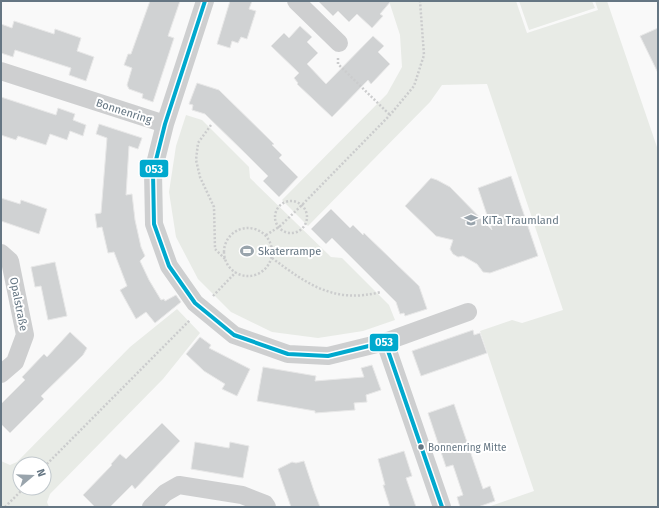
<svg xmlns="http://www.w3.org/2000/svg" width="659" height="508" viewBox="0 0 659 508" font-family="'Fira Sans',sans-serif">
  <rect width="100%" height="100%" fill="#f9f9f9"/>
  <path fill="#e8ebe6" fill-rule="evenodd" d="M389,1H516L527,33L598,10L595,1H607L658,150V507H488L534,491L480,331L512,320L522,323L563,310L487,84L442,85L430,102L308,226L282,200L387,94L402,67L400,35Z
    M519,1H592L595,8L529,30Z
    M186,115L202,120L249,167L250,178L331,257L342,258L389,305L395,320L363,331L318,338L272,332L231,312L198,279L176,237L169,192L176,146Z
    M177,309L200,333L163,379L50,494L47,502L49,507H1V461L10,465L17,462L130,347ZM20,464H44V488H20Z"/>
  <path fill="#d0d2d3" stroke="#e8e8e8" d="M150,1H180L168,36L174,38L153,102L142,98L143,94L129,89L127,85L132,68L124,65L128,54H131Z
    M230,1H252L249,9L256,11L247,39L241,37L238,43L232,41L230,48L217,44Z
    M318,1H391L380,14L383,16L372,28L357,14L349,22L338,11L333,16Z
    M14,21L54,34L55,29L81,38L77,51L94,57L86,81L69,75L71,68L15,50L13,57L1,53V24L12,28Z
    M300,26L312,37L307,42L318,53L307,64L326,84L373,36L384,46L378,52L390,64L371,84L368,80L332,117L297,84L298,83L294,78L299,73L271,46L284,33L289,38Z
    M658,28V73L640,36Z
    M197,83L219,90L274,144L272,145L282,155L279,158L298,177L279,197L263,181L268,176L245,153L205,114L192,110L193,105L189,104Z
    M1,97L56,115L58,108L75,114L73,120L86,125L83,136L70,131L67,140L50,134L46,145L18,136L16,140L1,135Z
    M99,124L142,138L138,149L129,146L126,195L132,194L135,220L141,247L145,256L140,261L149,280L161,300L164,299L165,301L176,295L181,302L155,323L146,312L136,319L120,290L127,286L114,252L108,253L102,227L97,228L95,214L101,213L107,138L96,134Z
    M511,176L538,256L490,273L483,272L477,264L463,256L458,257L453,254L450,249L453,240L436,236L405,206L431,178L437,180L450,187L492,230L478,188Z
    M1,198L20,204L21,200L47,209L39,234L1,221Z
    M331,209L350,228L353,225L363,235L364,233L419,286L427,309L405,316L404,313L400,314L396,302L332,238L326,244L311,229Z
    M55,262L67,316L48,320L41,286L35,287L31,267Z
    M473,330L474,335L480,333L487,353L421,376L412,351Z
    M70,332L87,348L83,355L41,396L44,399L10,433L1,424V404L25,380L22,377L44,354L47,357Z
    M200,337L211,345L209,348L250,369L237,396L222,389L225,384L204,371L186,354Z
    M372,365L381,390L366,395L367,402L354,403L355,410L315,413V411L257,401L263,367L316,376L315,381L364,377L361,368Z
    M454,404L483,489L490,486L495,501L478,507H460L457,497L463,495L453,465L446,467L428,413Z
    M162,423L180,441L135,489L132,485L110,507H95L83,495L112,465L111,464L120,454L126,459Z
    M195,442L229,448L230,442L249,446L243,478L191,469Z
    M404,451L412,476L406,478L416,507H390L383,485H385L378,459Z
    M304,461L314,491L320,507H291L278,469L292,462L296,463Z"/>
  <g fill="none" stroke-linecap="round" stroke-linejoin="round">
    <path stroke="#cbcccd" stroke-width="2.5" stroke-dasharray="2 2" stroke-linecap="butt" d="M338,58V64L390,115
      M211,125L198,143L196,160L200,177L214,207L215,249L226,260
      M275 217a16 16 0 1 1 32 0a16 16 0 1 1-32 0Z
      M224 252a24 24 0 1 1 48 0a24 24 0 1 1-48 0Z
      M266,235L279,227L302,205L390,115L414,86L424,55L420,1
      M272,258C307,284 334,304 381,292
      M213,296L236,272
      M44,467L190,320
      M5,507L24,488"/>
    <path stroke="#cecfd0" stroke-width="18" d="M205,1L165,124L153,172L154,224L169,266L195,303L234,335L288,354L328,356L385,342L442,507
      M296,1L339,43
      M1,71L165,124
      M1,253L10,261L25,335L15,362L1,374
      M385,342L468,312
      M151,507L165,493L179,485L242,495L265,504L267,507"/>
    <g stroke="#fff" stroke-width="7">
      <path id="bus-1" d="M205,1L165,124L153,172L154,224L169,266L195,303L234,335L288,354L328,356L385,342L442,507"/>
    </g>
    <use href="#bus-1" stroke="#00a9ce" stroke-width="4"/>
  </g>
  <defs>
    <g id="school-bare" transform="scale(1.08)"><path d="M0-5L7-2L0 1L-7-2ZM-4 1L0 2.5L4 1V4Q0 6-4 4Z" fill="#99a4ac" stroke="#fff" stroke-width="2.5" paint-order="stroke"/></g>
    <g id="stadium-bare" transform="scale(1.08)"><path d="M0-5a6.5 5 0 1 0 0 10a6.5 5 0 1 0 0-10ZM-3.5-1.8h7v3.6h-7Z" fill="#99a4ac" stroke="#fff" stroke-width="2.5" paint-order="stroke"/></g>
  </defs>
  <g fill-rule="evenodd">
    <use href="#school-bare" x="471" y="220"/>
    <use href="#stadium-bare" x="247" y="251"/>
  </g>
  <circle fill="#657683" stroke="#fff" stroke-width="1.5" cx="421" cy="447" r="3.5"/>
  <g text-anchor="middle" stroke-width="4" stroke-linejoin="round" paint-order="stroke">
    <g font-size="10" fill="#657683" stroke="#fff" text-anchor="start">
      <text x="428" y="451">Bonnenring Mitte</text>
    </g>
    <g font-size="11" fill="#657683" stroke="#fff">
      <text transform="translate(124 111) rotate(18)" y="4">Bonnenring</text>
      <text transform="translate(19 304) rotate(79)" y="4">Opalstraße</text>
    </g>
    <g font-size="11" fill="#657683" stroke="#fff" text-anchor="start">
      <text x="482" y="224">KiTa Traumland</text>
      <text x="258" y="255">Skaterrampe</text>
    </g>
  </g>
  <g stroke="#fff" stroke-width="1.5">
    <rect x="139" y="159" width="30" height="19" rx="4" fill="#00a9ce"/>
    <rect x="369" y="333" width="30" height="19" rx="4" fill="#00a9ce"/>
  </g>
  <g font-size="11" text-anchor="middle" font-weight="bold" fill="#fff">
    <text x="154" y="173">053</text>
    <text x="384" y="346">053</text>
  </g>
  <rect width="659" height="508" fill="none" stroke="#657683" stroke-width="4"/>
  <g transform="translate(32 476) rotate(71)"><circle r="19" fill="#ffffff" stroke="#c1c8cd"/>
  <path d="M0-3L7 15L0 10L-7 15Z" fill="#99a4ac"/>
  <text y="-6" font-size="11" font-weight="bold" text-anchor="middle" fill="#657683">N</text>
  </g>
</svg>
